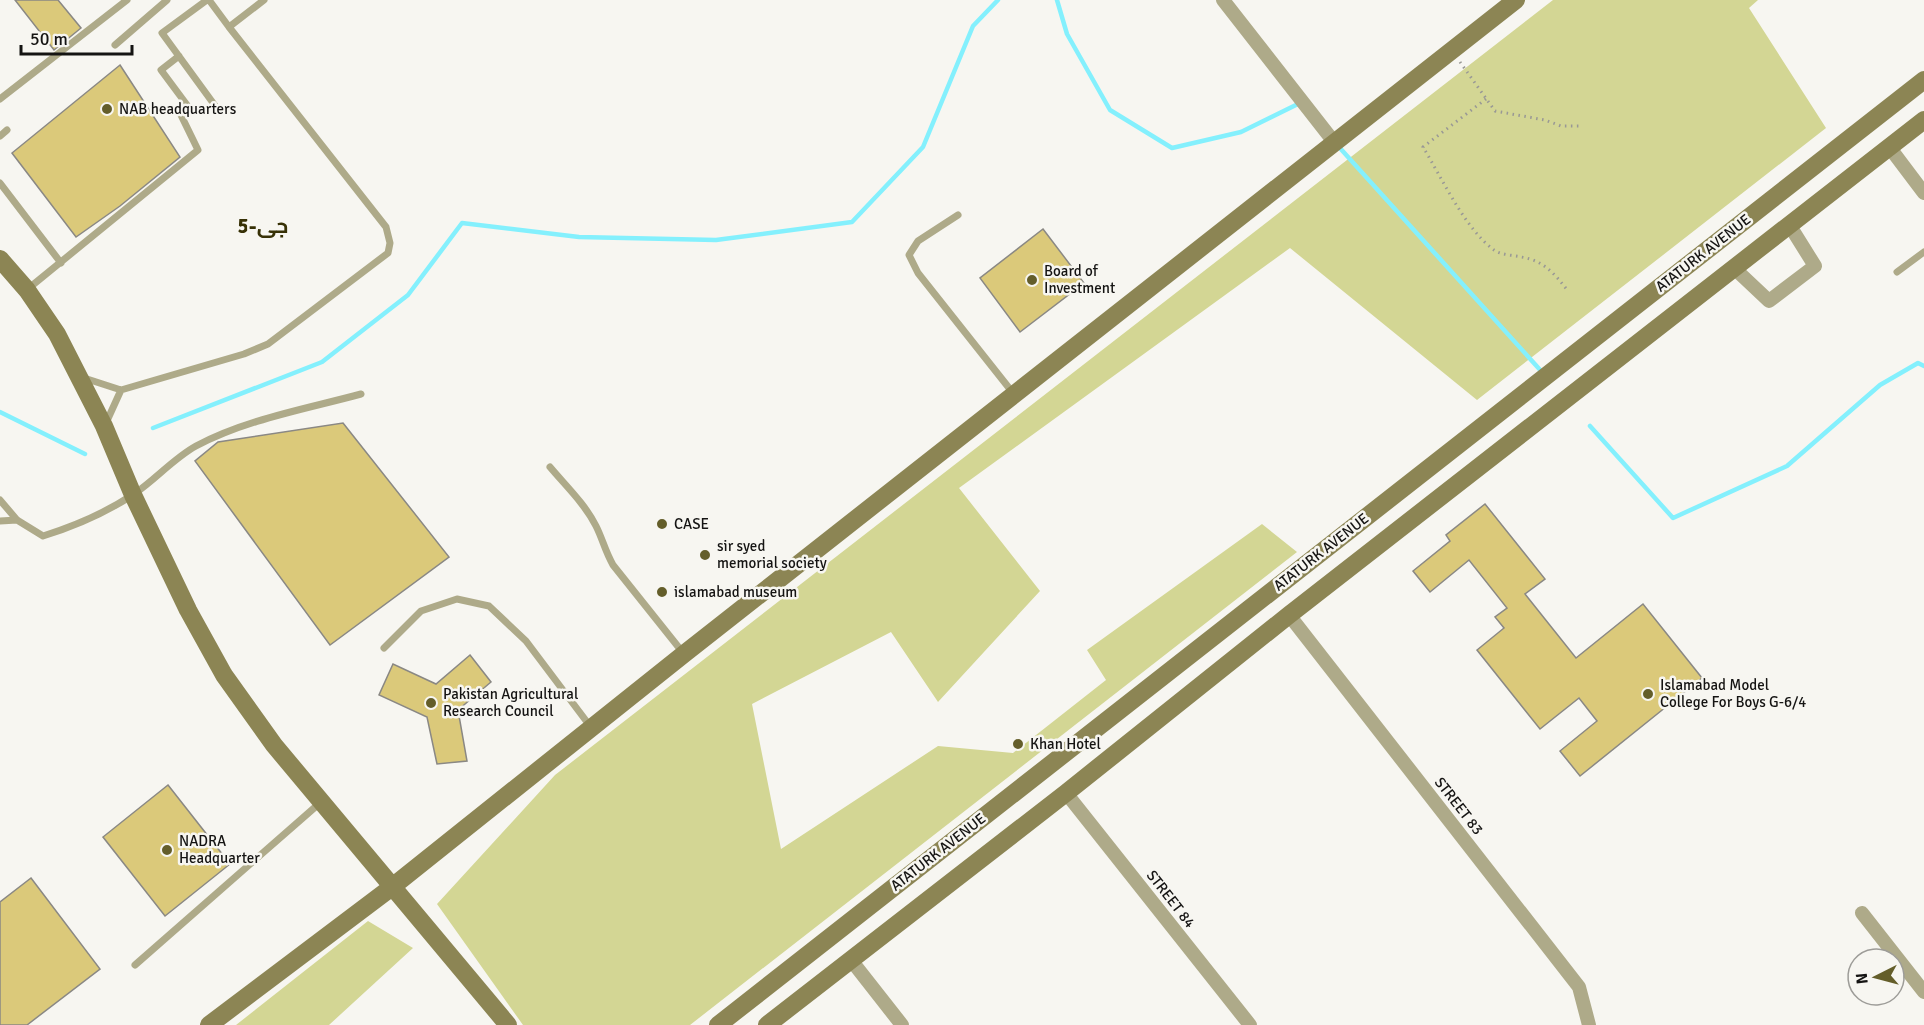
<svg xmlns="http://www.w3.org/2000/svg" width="1924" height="1025" viewBox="0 0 1924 1025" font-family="Signika,Cairo,sans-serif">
  <rect width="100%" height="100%" fill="#f7f6f1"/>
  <path fill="#d3d694" d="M1553,0H1758L1749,8L1826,128L1477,400L1290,248L959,488L1040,591L938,702L891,632L752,704L781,849L938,746L1013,753L1106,680L1087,650L1262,524L1297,552L690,1025H523L437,904L555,775Z
    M368,921L413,948L329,1025H236Z"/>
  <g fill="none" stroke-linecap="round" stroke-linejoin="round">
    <path stroke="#84f0fd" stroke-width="4.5" d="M1057,0L1067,34L1110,110L1172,148L1241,132L1300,103L1301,105
      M1339,147L1542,372
      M0,412L85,454
      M1590,426L1673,518L1787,466L1880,385L1918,363L1924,366
      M153,428L322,362L408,295L462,223L579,237L716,240L852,222L923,147L973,26L998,0"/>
  </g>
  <path fill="#dbc97a" stroke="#8a8884" stroke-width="1.5" d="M15,0H58L81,28L54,50Z
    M120,65L180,157L120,206L76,237L12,153Z
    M1043,229L1084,283L1020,332L980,278Z
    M343,423L449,557L330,645L195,461L218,442Z
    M1485,504L1545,579L1525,594L1576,658L1643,604L1702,678L1580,776L1560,751L1597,721L1579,698L1540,729L1477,650L1504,628L1495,617L1507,608L1469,560L1430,592L1413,571L1450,541L1446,535Z
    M470,655L491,682L458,710L467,761L437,764L427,717L379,695L393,664L436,684Z
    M168,785L230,864L165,916L103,837Z
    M31,878L100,969L27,1025H0V902Z"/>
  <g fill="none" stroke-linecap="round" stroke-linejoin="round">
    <path stroke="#999895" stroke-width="3" stroke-dasharray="1.5 4.5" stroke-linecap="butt" d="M1460,62L1495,111L1545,120L1561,126H1581
      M1486,99L1423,147C1442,178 1465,229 1494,250C1501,255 1512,255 1521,257C1543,260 1555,274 1568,291"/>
    <path stroke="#aeaa89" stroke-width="7" d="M207,0L162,33L216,107
      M209,0L229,27L264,0
      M115,45L167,0
      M0,99L127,0
      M0,136L7,130
      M0,183L61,263
      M958,215L918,241L909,255L918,273L1013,393
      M1897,272L1924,252
      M29,288L198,150L179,111L187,105L161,70L179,56
      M84,378L121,390L244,354L268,344L388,253L390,243L386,227L229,27
      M106,423L121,390
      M550,467C566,486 585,504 596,526C603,540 605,551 613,565L684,654
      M0,500L17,520L43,536C75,526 107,512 134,494C155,480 174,458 196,446C247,419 306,409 361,394
      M0,521L17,520
      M384,648L421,611L457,599L489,606L526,641L590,726
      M135,965L321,802"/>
    <path stroke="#aeaa89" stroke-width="14" d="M1223,0L1334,142
      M1890,148L1924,193
      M1734,268L1769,301L1815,266L1790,226
      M1289,615L1579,987L1589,1025
      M1066,793L1250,1025
      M1862,913L1924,992
      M851,960L902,1025"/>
    <path stroke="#8c8554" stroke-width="18" d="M0,259L27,290L57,334L104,426L133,495L188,610L224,675L274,745L508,1025
      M209,1025L392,887L684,654L1516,0
      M718,1025L1924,80
      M767,1025L1066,793L1289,615L1924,120"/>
  </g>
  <g fill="#645e2a" stroke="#f7f6f1" stroke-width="2">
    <circle cx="107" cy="109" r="6"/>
    <circle cx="1032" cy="280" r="6"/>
    <circle cx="662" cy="524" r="6"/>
    <circle cx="705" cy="555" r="6"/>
    <circle cx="662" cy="592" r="6"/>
    <circle cx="1648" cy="694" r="6"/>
    <circle cx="431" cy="703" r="6"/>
    <circle cx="1018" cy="744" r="6"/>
    <circle cx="167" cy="850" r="6"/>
  </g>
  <g text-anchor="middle" stroke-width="5" stroke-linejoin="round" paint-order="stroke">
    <g font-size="15" fill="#151413" stroke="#f7f6f1" text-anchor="start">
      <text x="119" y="114">NAB headquarters</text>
      <text x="1044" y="276">Board of<tspan x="1044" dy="17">Investment</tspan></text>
      <text x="674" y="529">CASE</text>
      <text x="717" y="551">sir syed<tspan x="717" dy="17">memorial society</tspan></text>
      <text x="674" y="597">islamabad museum</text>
      <text x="1660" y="690">Islamabad Model<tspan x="1660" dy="17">College For Boys G-6/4</tspan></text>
      <text x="443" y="699">Pakistan Agricultural<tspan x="443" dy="17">Research Council</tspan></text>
      <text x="1030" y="749">Khan Hotel</text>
      <text x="179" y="846">NADRA<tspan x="179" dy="17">Headquarter</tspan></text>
    </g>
    <g font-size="15" fill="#151413" stroke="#f7f6f1">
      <text transform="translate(1703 253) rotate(-38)" y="5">ATATURK AVENUE</text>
      <text transform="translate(1321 552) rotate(-38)" y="5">ATATURK AVENUE</text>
      <text transform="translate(1459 806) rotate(52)" y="5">STREET 83</text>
      <text transform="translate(938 852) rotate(-38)" y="5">ATATURK AVENUE</text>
      <text transform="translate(1171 899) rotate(52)" y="5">STREET 84</text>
    </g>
    <g font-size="21" font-weight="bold" fill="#373106" stroke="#f7f6f1">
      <text x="263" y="233">جی-5</text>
    </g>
  </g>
  <g transform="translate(1876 977) rotate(264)"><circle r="28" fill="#f7f6f1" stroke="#9d9c98" stroke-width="1.5"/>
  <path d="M0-4.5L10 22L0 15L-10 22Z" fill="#645e2a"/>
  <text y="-9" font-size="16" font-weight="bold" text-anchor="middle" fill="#151413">N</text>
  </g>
  <path d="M21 45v9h111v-9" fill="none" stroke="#151413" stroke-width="3"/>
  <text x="30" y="45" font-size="18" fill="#151413" stroke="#f7f6f1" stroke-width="4.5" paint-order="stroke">50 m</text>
</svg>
